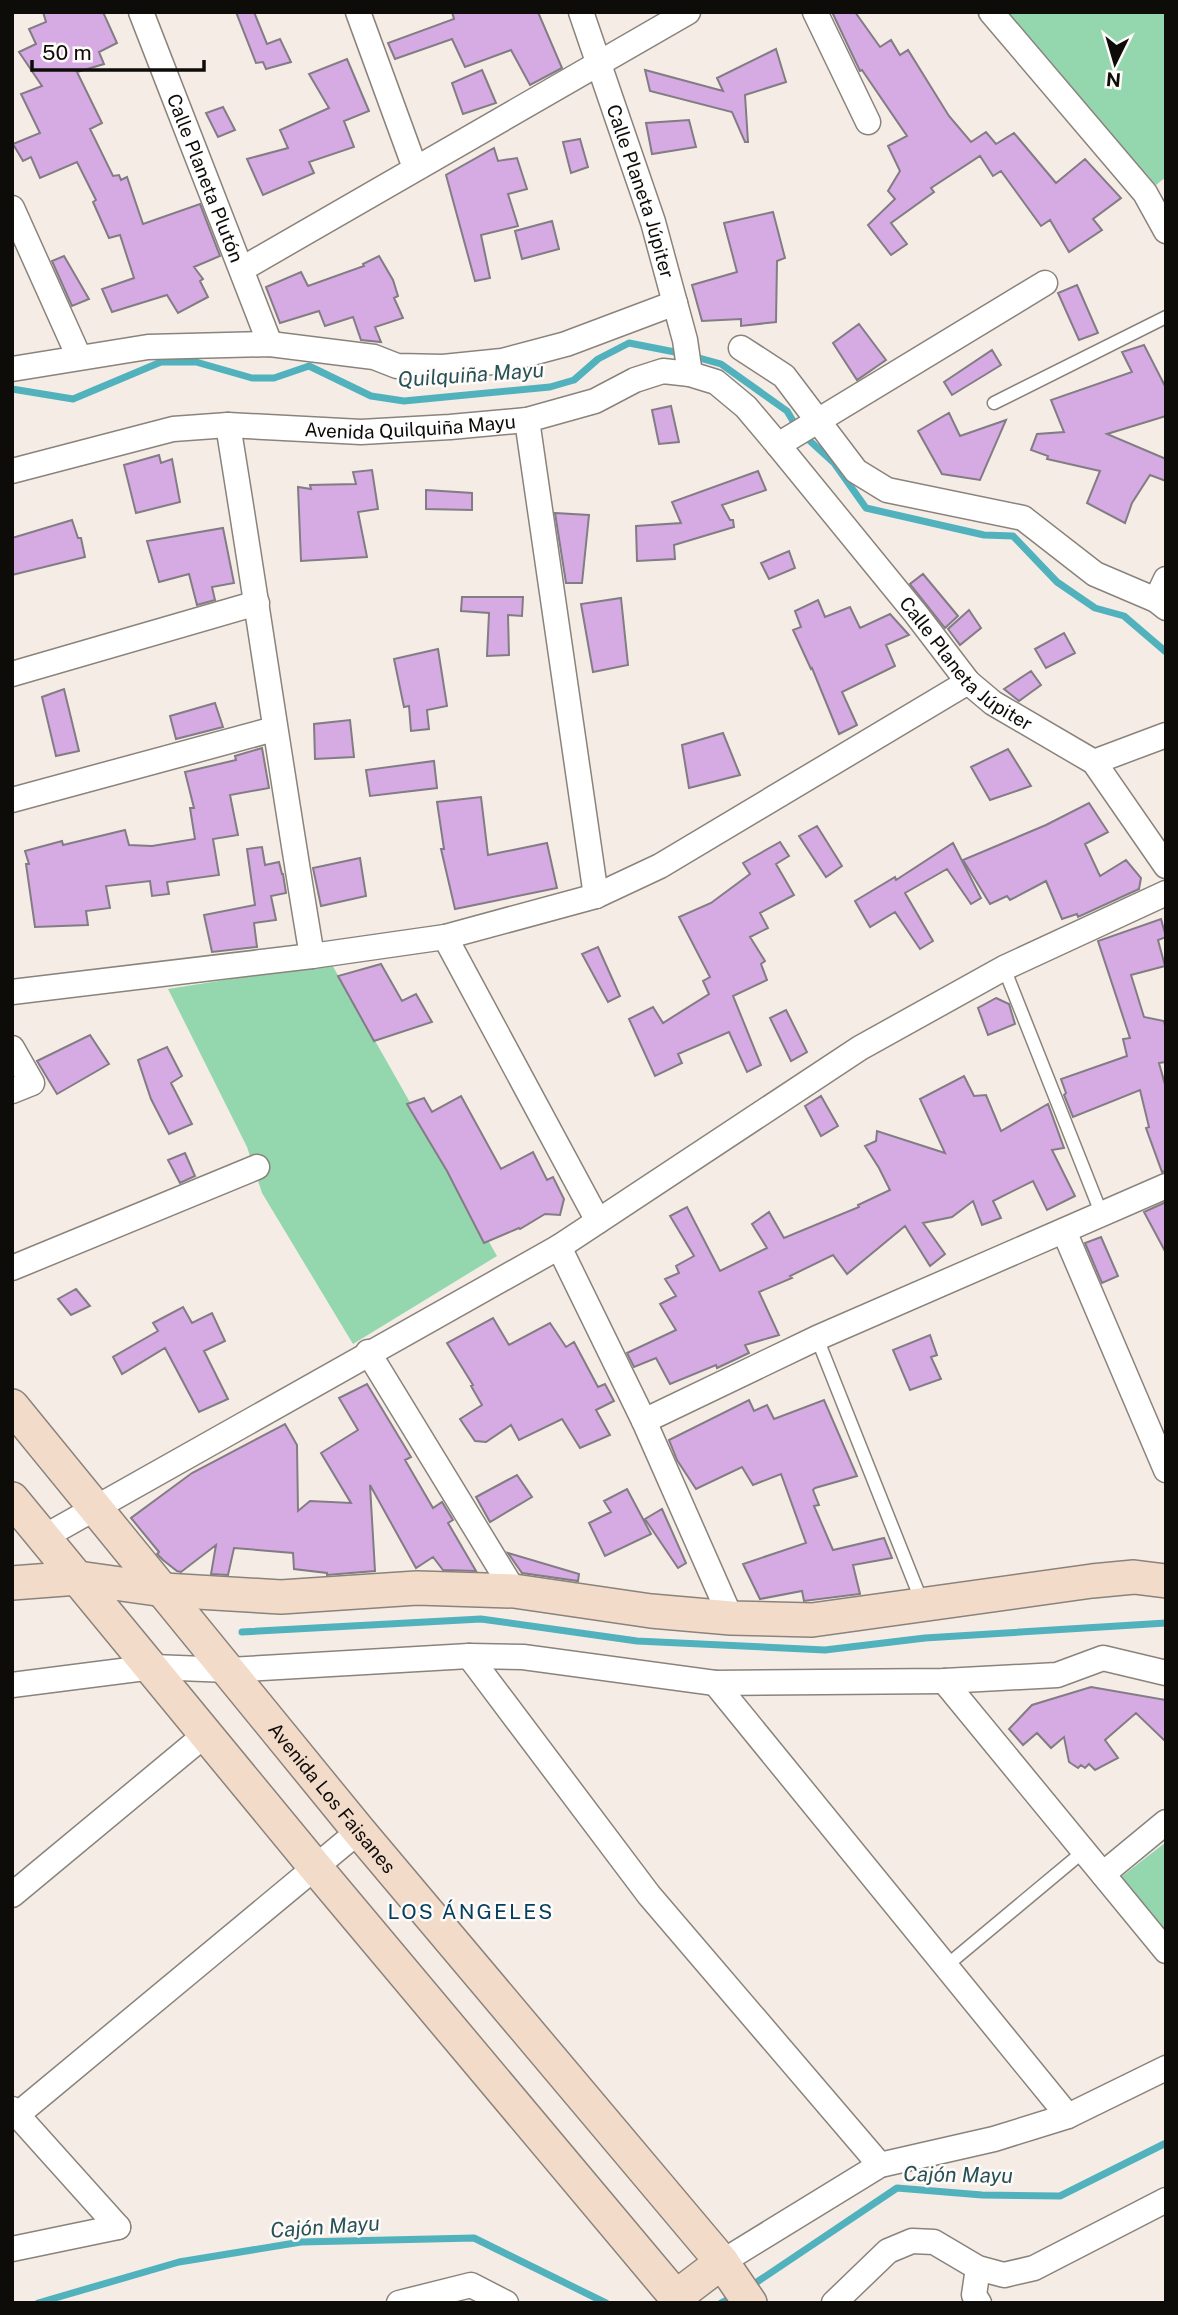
<svg xmlns="http://www.w3.org/2000/svg" width="1178" height="2315" viewBox="0 0 1178 2315" font-family="'Public Sans',sans-serif">
  <rect width="100%" height="100%" fill="#f5ede5"/>
  <path fill="#94d7ae" d="M1004,12H1166V177L1156,185Z
    M331,963L497,1256L353,1344L262,1193L247,1147L168,989Z
    M1166,1842V1931L1121,1877Z"/>
  <g fill="none" stroke-linecap="round" stroke-linejoin="round">
    <path stroke="#51b2bd" stroke-width="7" d="M692,356L721,364L787,411L799,431L834,463L866,508L984,535L1013,536L1057,582L1095,608L1124,616L1166,652
      M12,389L73,399L161,362H196L252,378H274L309,366L371,396L404,401L550,387L574,380L598,359L629,343L680,353
      M242,1632L481,1619L637,1641L825,1650L925,1638L1166,1623
      M751,2286L897,2188L982,2195L1060,2196L1166,2143
      M38,2303L179,2262L301,2242L474,2238L606,2303
      M721,2303L734,2296"/>
  </g>
  <path fill="#d6aae3" stroke="#827c84" stroke-width="2" d="M43,12H103L117,43L99,52L104,64L77,72L102,123L90,129L113,176L119,175L121,180L127,177L143,224L200,204L220,256L194,267L203,279L200,281L208,297L178,313L167,295L112,312L102,289L134,278L120,235L109,238L93,202L96,200L77,162L40,178L31,157L23,161L13,144L40,133L21,94L42,86L19,52L36,44L29,29L46,22Z
    M236,12H254L267,44L280,39L291,62L266,69L263,62L256,63Z
    M452,12H538L562,68L530,85L511,50L465,67L452,39L395,59L388,43L454,19Z
    M832,12H855L880,47L891,40L900,55L908,50L949,116L971,142L986,132L996,144L1014,133L1056,183L1085,159L1121,198L1093,219L1102,230L1069,252L1050,220L1041,226L1001,171L993,176L980,156L931,188L934,192L891,223L907,244L891,255L868,225L895,199L888,191L900,171L888,146L907,136L862,70L860,71Z
    M776,49L786,82L745,95L748,142H745L732,112L650,91L645,70L723,91L717,78Z
    M347,59L369,111L344,121L354,147L309,162L314,173L263,195L247,159L288,148L280,130L329,108L309,74Z
    M482,70L496,103L463,114L452,83Z
    M223,107L235,130L218,137L206,113Z
    M689,120L696,147L652,154L646,123Z
    M580,139L588,167L571,173L563,142Z
    M494,148L498,161L517,158L527,189L508,194L518,226L481,235L490,278L475,281L446,175Z
    M773,212L785,258L777,261L776,322L741,326V319L702,321L692,285L737,272L724,223Z
    M552,221L559,249L522,259L515,231Z
    M64,256L89,299L72,306L52,261Z
    M379,256L393,280L398,296L394,298L403,318L375,327L381,342L361,340L353,317L325,326L319,311L280,323L266,287L301,272L308,286L364,266L363,264Z
    M1077,285L1098,333L1079,340L1058,293Z
    M859,324L886,360L857,380L833,343Z
    M1144,345L1166,388V416L1107,434L1166,459V481L1150,475L1132,503L1125,523L1087,503L1100,471L1047,459L1048,456L1031,450L1037,434L1064,432L1051,400L1132,372L1122,352Z
    M992,350L1001,365L952,395L944,382Z
    M671,406L679,442L659,444L652,410Z
    M949,413L960,436L1006,420L980,480L942,474L918,431Z
    M159,455L161,463L172,459L180,502L136,513L124,465Z
    M372,470L378,509L358,512L367,557L301,561L298,487L311,489L310,485L356,484L353,472Z
    M758,471L766,490L722,505L730,520H733L734,527L674,545L675,559L637,561L636,526L681,523L672,502Z
    M426,490L472,493V510L426,509Z
    M555,513L589,515L582,583H566Z
    M72,520L78,538H81L85,557L12,575V538Z
    M223,528L234,583L212,587L215,600L197,605L189,574L159,582L147,541Z
    M789,551L795,568L769,579L761,563Z
    M923,574L958,616L945,628L910,584Z
    M462,597H523L522,616L508,615L509,655L487,656L489,613L461,611Z
    M621,598L628,665L593,672L581,604Z
    M818,600L825,617L850,607L860,628L890,614L909,635L886,645L895,666L842,692L857,725L839,734L812,668L811,669L793,630L801,627L795,611Z
    M969,610L981,628L960,645L948,629Z
    M1064,633L1075,653L1046,668L1035,649Z
    M438,649L447,706L427,710L429,729L411,731L409,706L404,707L394,659Z
    M1031,671L1041,685L1019,701L1004,689Z
    M64,689L79,751L56,756L42,697Z
    M215,703L223,727L176,739L170,716Z
    M350,720L354,757L315,759L314,724Z
    M723,733L740,775L689,788L682,745Z
    M262,748L269,788L230,795L238,835L213,839L219,875L167,882L169,894L152,896L150,881L106,886L110,908L86,911L88,925L35,927L26,864H29L25,851L62,841L63,845L125,830L129,845L152,846L195,839L190,808H194L185,772L236,760L235,756Z
    M1008,749L1031,786L990,800L971,767Z
    M434,761L437,788L370,796L366,770Z
    M481,797L488,855L547,843L557,888L455,909L441,849H444L437,802Z
    M1089,803L1108,832L1085,844L1100,876L1126,860L1141,878L1139,889L1078,917L1077,914L1062,919L1046,881L1010,900L1007,896L990,904L963,860L1046,825Z
    M817,826L842,866L826,877L799,836Z
    M780,842L789,856L776,864L794,895L760,913L768,928L750,937L765,961L761,964L767,980L733,996L761,1065L747,1072L729,1032L678,1054L682,1063L655,1076L629,1019L653,1007L663,1023L709,994L703,981L710,977L679,917L711,903L750,874L743,863Z
    M953,843L981,898L971,904L947,869L905,893L933,941L920,949L895,912L870,927L855,901L895,877L896,880Z
    M262,847L265,865L279,862L282,874H283L286,893L271,896L276,920L254,923L257,947L212,952L204,915L255,905L247,849Z
    M360,858L366,896L321,906L313,868Z
    M1161,919L1166,937L1158,940L1165,966L1131,975L1144,1017L1164,1021L1166,1031V1062L1159,1063L1166,1088V1171L1162,1172L1146,1128L1149,1127L1140,1090L1073,1117L1064,1095L1066,1093L1061,1079L1127,1056L1123,1039L1130,1038L1098,941Z
    M598,947L620,996L608,1002L582,954Z
    M381,964L402,1001L416,994L432,1022L374,1041L338,976Z
    M996,998L1009,1004L1015,1024L988,1035L978,1008Z
    M786,1010L807,1052L791,1061L770,1018Z
    M90,1035L109,1064L57,1094L37,1061Z
    M167,1047L182,1076L171,1083L192,1124L169,1134L151,1099L138,1060Z
    M964,1076L974,1096L986,1095L1001,1131L1048,1104L1064,1148L1052,1150L1075,1196L1047,1210L1033,1181L993,1201L1001,1218L982,1225L973,1201L952,1217L923,1223L945,1254L930,1266L905,1226L847,1274L833,1255L790,1276L792,1278L759,1292L779,1335L745,1345L749,1353L717,1368L716,1365L670,1384L656,1358L634,1367L627,1353L676,1330L660,1304L676,1296L665,1279L679,1273L676,1266L694,1256L670,1216L687,1207L720,1271L767,1248L752,1224L769,1212L784,1238L859,1207L858,1205L890,1190L879,1168L865,1146L876,1141L877,1131L945,1153L920,1099Z
    M461,1096L501,1169L533,1152L547,1180L553,1177L564,1199L560,1215L545,1214L520,1229L519,1228L484,1243L447,1171L407,1104L424,1098L432,1112Z
    M821,1096L838,1126L821,1136L805,1106Z
    M185,1153L195,1176L180,1183L168,1160Z
    M1166,1202V1253L1144,1212Z
    M1101,1237L1118,1276L1102,1283L1085,1243Z
    M76,1289L90,1306L71,1315L58,1299Z
    M183,1307L192,1323L212,1313L225,1341L204,1351L228,1399L199,1412L165,1348L122,1374L113,1357L158,1331L153,1323Z
    M493,1318L509,1345L550,1323L566,1347L574,1342L598,1387L605,1384L614,1401L596,1410L610,1435L580,1448L562,1419L519,1440L511,1425L486,1442L475,1441L460,1419L482,1405L471,1386L473,1385L447,1343Z
    M930,1335L937,1355L931,1357L941,1379L910,1390L893,1350Z
    M367,1384L411,1457L405,1460L433,1508L442,1502L453,1520L448,1523L476,1571L443,1570L433,1557L416,1568L370,1485L375,1571L327,1575V1573L294,1569L293,1553L234,1548L228,1575L211,1574L216,1545L181,1572L177,1571L163,1560L157,1554L159,1552L131,1518L192,1473L285,1424L297,1445L298,1511L310,1501L351,1503L321,1453L358,1430L339,1398Z
    M749,1400L754,1411L767,1405L774,1419L824,1400L857,1476L815,1488L813,1490L819,1505L814,1506L833,1550L884,1538L892,1558L853,1565L860,1594L804,1601L802,1591L760,1599L743,1564L806,1543L781,1474L753,1485L742,1467L696,1489L677,1460L669,1440Z
    M517,1475L532,1497L490,1522L476,1497Z
    M627,1489L651,1534L605,1556L589,1523L611,1512L604,1501Z
    M662,1509L686,1563L678,1568L645,1519Z
    M508,1553L579,1574L578,1581L522,1573Z
    M1091,1687L1166,1700V1742L1136,1713L1105,1740L1118,1758L1095,1770L1089,1764L1085,1768L1081,1765L1078,1768L1069,1762L1064,1737L1051,1748L1037,1733L1023,1745L1009,1729L1032,1705Z"/>
  <g fill="none" stroke-linecap="round" stroke-linejoin="round">
    <g stroke="#8a837b" stroke-width="15">
      <path id="lane" d="M994,403L1166,317
        M1004,968L1102,1215
        M817,1338L922,1602
        M946,1966L1084,1851"/>
    </g>
    <g stroke="#8a837b" stroke-width="27">
      <g id="street">
        <path id="s1" d="M141,12L270,344"/>
        <path d="M358,12L415,168"/>
        <path id="s2" d="M581,12L653,222L685,340L690,374"/>
        <path d="M815,12L868,122"/>
        <path d="M991,12L1145,193L1166,231"/>
        <path d="M12,208L79,357"/>
        <path d="M242,269L688,12"/>
        <path d="M741,348L784,376L856,471L887,490L1023,518L1095,574L1156,600L1166,608"/>
        <path d="M12,369L148,347L270,344L374,357L397,366L443,367L502,361L566,344L675,303"/>
        <path d="M527,420L596,896"/>
        <path d="M228,425C257,602 282,779 312,956"/>
        <path d="M778,445L1045,283"/>
        <path id="s3" d="M12,471L173,429L228,425L361,432L450,427L527,420L595,401L635,380L663,371L690,374L716,382L746,407L778,445L916,614L968,682L993,703L1094,762L1166,866"/>
        <path d="M1156,600L1166,579"/>
        <path d="M12,674L257,603"/>
        <path d="M1094,762L1166,735"/>
        <path d="M12,800L274,729"/>
        <path d="M445,937L598,1221"/>
        <path d="M12,992L312,956L445,937L596,896L660,866L968,682"/>
        <path d="M12,1048L32,1083L12,1091"/>
        <path d="M1064,1231L1166,1470"/>
        <path d="M559,1247L644,1421L731,1618"/>
        <path d="M12,1268L257,1167"/>
        <path d="M368,1352L514,1591"/>
        <path d="M644,1421L817,1338L1166,1186"/>
        <path d="M44,1537L559,1247L860,1048L1004,968L1166,893"/>
        <path d="M469,1656L649,1895L880,2165"/>
        <path d="M944,1681L1166,1951"/>
        <path d="M715,1683L1068,2116"/>
        <path d="M12,1685L153,1667L229,1670L469,1656L523,1657L715,1683L944,1681L1057,1675L1103,1658L1166,1673"/>
        <path d="M1103,1874L1166,1822"/>
        <path d="M12,1895L206,1734"/>
        <path d="M12,2109L118,2227"/>
        <path d="M12,2117L17,2115L359,1831"/>
        <path d="M12,2249L118,2227"/>
        <path d="M722,2262L880,2165L994,2139L1068,2116L1166,2068"/>
        <path d="M978,2268L974,2295L979,2303"/>
        <path d="M399,2303L471,2285L506,2303"/>
        <path d="M834,2303L888,2251L912,2241L934,2242L978,2268L1004,2275L1034,2268L1166,2200"/>
      </g>
    </g>
    <g stroke="#8a837b" stroke-width="36">
      <g id="secondary">
        <path id="s4" d="M12,1406L359,1831L722,2262L750,2303"/>
        <path d="M12,1499L316,1868L681,2303"/>
        <path d="M12,1583L78,1578L164,1590L281,1597L417,1588L514,1591L651,1611L731,1618L812,1620L1092,1581L1134,1577L1166,1581"/>
        <path d="M676,2297L722,2262"/>
      </g>
    </g>
    <use href="#lane" stroke="#fff" stroke-width="12"/>
    <use href="#street" stroke="#fff" stroke-width="24"/>
    <use href="#secondary" stroke="#f3dbca" stroke-width="33"/>
  </g>
  <g text-anchor="middle" stroke-width="5" stroke-linejoin="round" paint-order="stroke">
    <g font-size="19" fill="#0e0c09" stroke="#fefbf8">
      <text dy="7" stroke="none"><textPath href="#s1" startOffset="178">Calle Planeta Plutón</textPath></text>
      <text dy="7" stroke="none"><textPath href="#s2" startOffset="189">Calle Planeta Júpiter</textPath></text>
      <text dy="7" stroke="none"><textPath href="#s3" startOffset="404">Avenida Quilquiña Mayu</textPath></text>
      <text dy="7" stroke="none"><textPath href="#s3" startOffset="1099">Calle Planeta Júpiter</textPath></text>
      <text dy="7" stroke="none"><textPath href="#s4" startOffset="506">Avenida Los Faisanes</textPath></text>
    </g>
    <g font-size="21" font-style="italic" fill="#265257" stroke="#fefbf8">
      <text transform="translate(471 375) rotate(-4)" y="7">Quilquiña Mayu</text>
      <text transform="translate(958 2175) rotate(1)" y="7">Cajón Mayu</text>
      <text transform="translate(325 2227) rotate(-4)" y="7">Cajón Mayu</text>
    </g>
    <g font-size="21" letter-spacing="2" fill="#054061" stroke="#fefbf8">
      <text x="471" y="1919">LOS ÁNGELES</text>
    </g>
  </g>
  <rect width="1178" height="2315" fill="none" stroke="#0e0c09" stroke-width="28"/>
  <g transform="translate(1115 63) rotate(185)" stroke="#fefbf8" stroke-width="5" paint-order="stroke">
  <path d="M0-5L12 26L0 18L-12 26Z" fill="#0e0c09"/>
  <text y="-10" font-size="19" font-weight="bold" text-anchor="middle" fill="#0e0c09">N</text>
  </g>
  <path d="M32 60v10h172v-10" fill="none" stroke="#0e0c09" stroke-width="3.5"/>
  <text x="42" y="60" font-size="21" fill="#0e0c09" stroke="#fefbf8" stroke-width="5" paint-order="stroke">50 m</text>
</svg>
